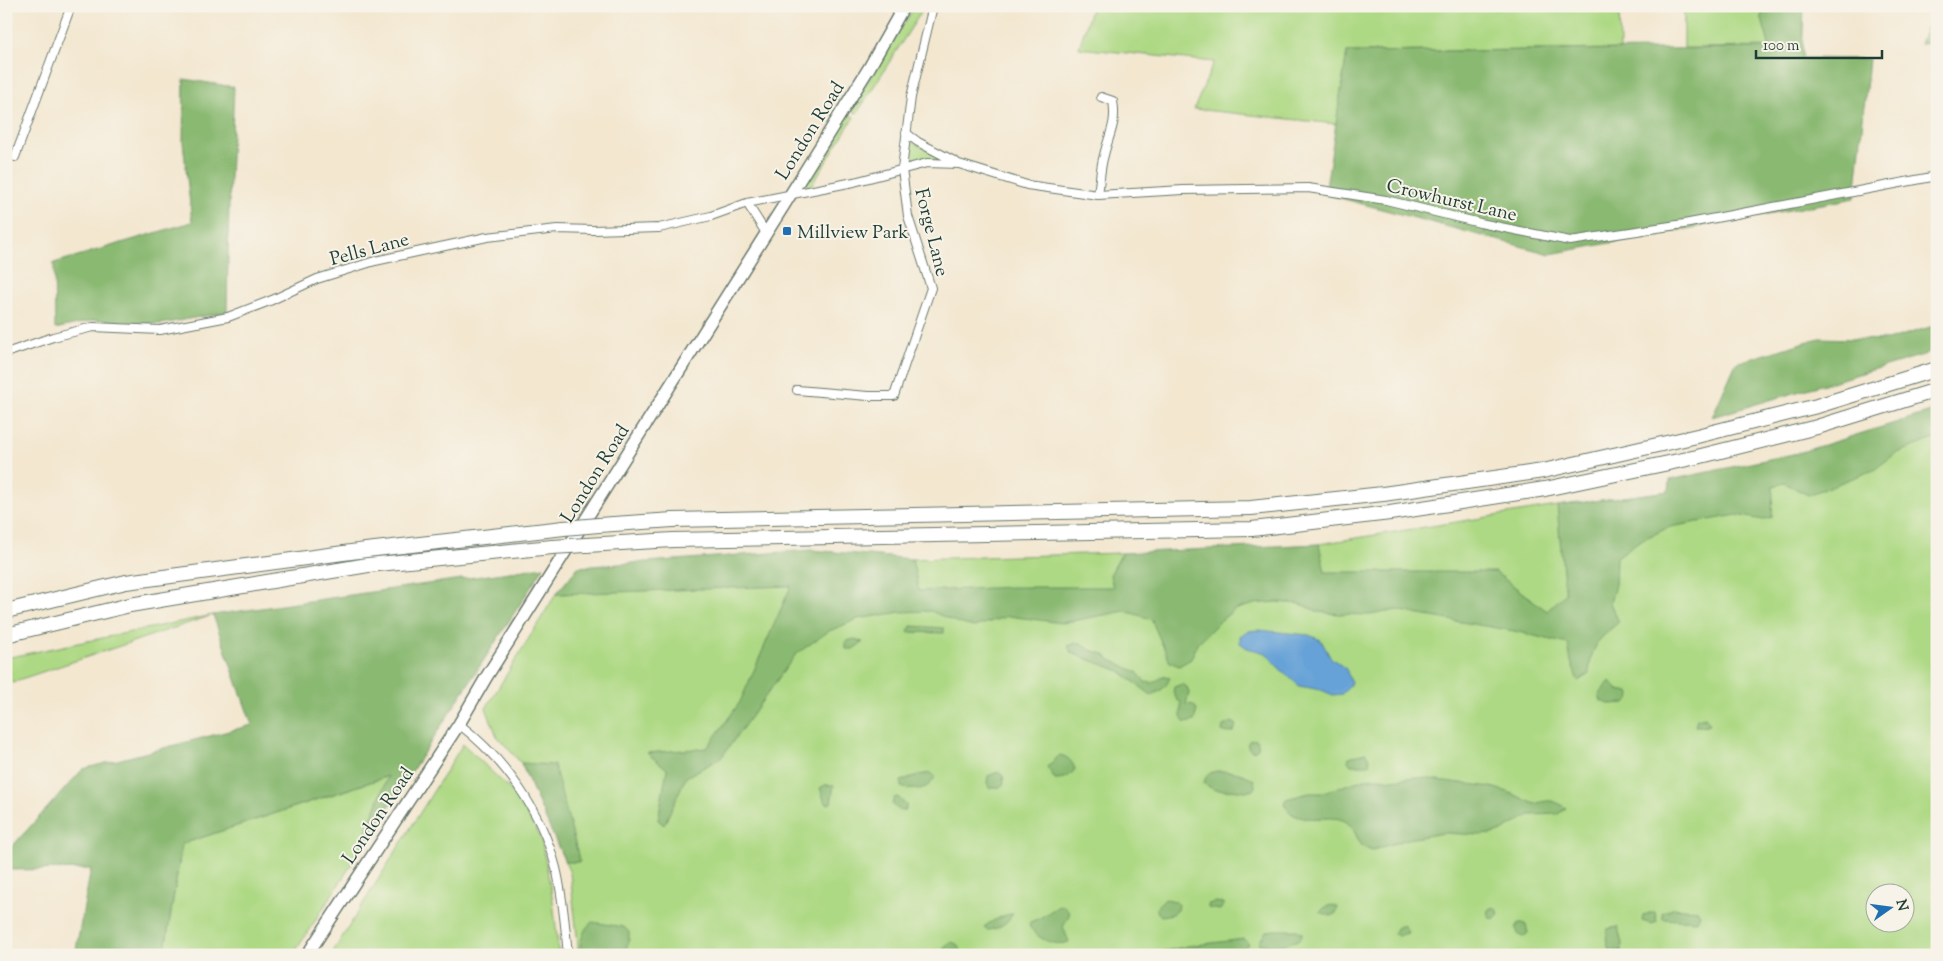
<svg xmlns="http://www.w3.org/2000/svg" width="1943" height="961" viewBox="0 0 1943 961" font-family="'Sorts Mill Goudy',serif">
  <rect width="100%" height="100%" fill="#f7f3e8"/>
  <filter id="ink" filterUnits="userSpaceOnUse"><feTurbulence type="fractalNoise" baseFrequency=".02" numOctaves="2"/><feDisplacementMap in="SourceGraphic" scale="10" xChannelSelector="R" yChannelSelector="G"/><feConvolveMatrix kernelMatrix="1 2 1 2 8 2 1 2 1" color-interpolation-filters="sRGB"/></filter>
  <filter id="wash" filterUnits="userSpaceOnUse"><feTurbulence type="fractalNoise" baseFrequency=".0096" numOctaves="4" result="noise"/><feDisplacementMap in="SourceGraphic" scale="20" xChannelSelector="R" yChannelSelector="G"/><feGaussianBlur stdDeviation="1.12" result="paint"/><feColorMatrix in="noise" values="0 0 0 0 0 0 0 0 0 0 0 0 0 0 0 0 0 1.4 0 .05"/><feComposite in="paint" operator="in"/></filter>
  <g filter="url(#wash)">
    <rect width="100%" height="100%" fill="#f3e7d0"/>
    <path fill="#aed984" stroke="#668b5c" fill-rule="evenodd" d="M915,6H925L857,113L853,112L851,107Z
      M1092,6H1619L1620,49L1347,52L1336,124L1194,109L1214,62L1079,48Z
      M1684,6H1762V19L1770,47L1684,48Z
      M849,114L854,117L811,186H805L804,183L844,118Z
      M911,141L944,160L908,164L906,159L908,143Z
      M1937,415V955H577L578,944L570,873L521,763L497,736L486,708L556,594L792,585L918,589L912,559L1122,553L1110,575L1221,598L1253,558L1319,544L1557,506L1669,491ZM1876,894H1906V924H1876Z
      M213,615L6,684V658Z
      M463,744L516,795L541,838L553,901L559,955H331Z
      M389,776L355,859L293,955H164L182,844Z"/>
    <path fill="#8ab972" stroke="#547b53" d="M1762,6H1804L1802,58L1869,59L1855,198L1550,254L1325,194L1347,52L1770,48L1762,19Z
      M1935,6H1937V43H1920Z
      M184,79L234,87L229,202L227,312L161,324L95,320L55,329L54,263L192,222L183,142Z
      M1937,325V351L1712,417L1736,363L1819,338L1887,340Z
      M1937,410V438L1895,454L1874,470L1808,495L1784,483L1773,486L1772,517L1763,520L1737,515L1670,527L1639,541L1616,558L1615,585L1610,603L1619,622C1598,639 1591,647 1589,674L1578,681L1571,662L1568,644L1514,631L1420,615L1397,610L1370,615L1339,614L1319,612L1300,604L1277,602L1254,604L1234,610L1220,621L1197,644L1191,659L1179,666L1170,662L1151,619L1125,611L1062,623L1008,616L974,627L958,623L931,611L901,612L858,619L829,631L796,654L721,758L686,777L664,825L658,820L667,769L647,753L707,748L740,702L791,586L556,594L578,567L812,550L912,559L919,591L1014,587H1113L1110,575L1122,553L1319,544L1325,572H1495L1547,611L1565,594L1557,506L1669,491L1670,480L1798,453Z
      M544,567L355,859L388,776L182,844L164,955H75L91,869L6,870V853L83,769L252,725L213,615Z
      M911,626L944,628V633L908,632Z
      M854,639L863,642L853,649H846L845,642Z
      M1076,643H1081L1090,650L1104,654L1111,660L1137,672L1145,682L1152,683L1165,676L1170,677C1167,687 1160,692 1151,695L1120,671L1071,653L1068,646Z
      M1610,681L1618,690L1629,692L1631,698L1626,703L1609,704L1601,701L1599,694Z
      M1182,684L1187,687L1189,693L1186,704L1194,705L1197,710L1194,721L1185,723C1178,716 1182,710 1181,702L1177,700L1173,692L1174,687Z
      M1705,717L1710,724L1702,726H1695L1697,719Z
      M1232,722L1236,724L1234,732L1227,733L1222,731L1223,726Z
      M1247.5 745a5.5 5.5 0 1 1 11 0a5.5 5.5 0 1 1-11 0Z
      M1366,753L1370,759L1369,765H1351L1348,761L1349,757Z
      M1060,755C1068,757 1072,761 1075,769C1070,777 1064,779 1055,779L1047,767Z
      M521,763L554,765L580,862H565Z
      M1217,771C1230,771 1243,772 1254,780L1255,787L1252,791L1215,790L1204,784C1205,775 1209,773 1217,771Z
      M998,772L1003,776L1004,784L998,788H989L987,782L988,776Z
      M931,773L935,776C930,790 914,792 901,787V781L918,775Z
      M1415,777L1491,787L1508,792L1535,804C1548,799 1555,800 1566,808L1558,814L1530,815L1500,832L1491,834L1480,835L1444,833L1408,839L1373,850L1363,847C1356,839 1355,827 1345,821C1328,812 1293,829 1284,803L1286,799L1309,793H1321L1365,779L1379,778L1393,780Z
      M825,785H834L831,803L827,804L824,800L820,788Z
      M898,797L906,805V810L900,811L892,804L894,798Z
      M1166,899L1175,901L1178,905L1177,910L1172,914L1161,916C1153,909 1158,903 1166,899Z
      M1216,902L1224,904L1220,910L1208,908V904Z
      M1331,905L1338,907L1336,913L1331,916L1320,912L1324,908Z
      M1059,906H1064L1068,910L1069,915L1063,927L1069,942C1053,947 1038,939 1029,926L1030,922L1040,918Z
      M1487.5 913a5.5 5.5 0 1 1 11 0a5.5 5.5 0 1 1-11 0Z
      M1672,908L1697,910L1700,914L1697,921L1663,919L1662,913Z
      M1651,912H1655L1657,922L1652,924L1642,921L1643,916Z
      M1010,914H1013C1007,923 999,929 988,930L984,927C988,923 1004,915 1010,914Z
      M592,922L624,927L629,932V942L623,955H580C580,942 582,930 592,922Z
      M1519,923H1523L1526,925L1528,933L1523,937L1518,934L1516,928Z
      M1400,926H1405L1408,933L1398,936L1394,933L1396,928Z
      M1618,927L1622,944L1621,951L1608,949L1607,929Z
      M1275,930H1297L1302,933L1301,938C1292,944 1268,949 1259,943L1266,931Z
      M1244,939L1249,944L1231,955H1148L1188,946Z
      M951,942C958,943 961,948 960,955H948L944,948Z"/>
    <path fill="#66a2d7" stroke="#427086" d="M1258,630L1309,635L1321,640L1330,657L1346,669L1351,682L1349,687L1342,694L1333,695L1321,690L1299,686L1279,668L1266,653L1247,648L1240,643V636L1247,631Z"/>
  </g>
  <g filter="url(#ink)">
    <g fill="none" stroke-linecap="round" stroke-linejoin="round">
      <g stroke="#69786b" stroke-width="10">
        <path id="minor" d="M906,133L918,142L956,162
          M15,157L71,6
          M1098,195C1100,182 1100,168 1104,155C1109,134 1117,124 1113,101L1101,97
          M747,203L766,233
          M6,353L53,337L93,327L160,330L228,317L272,300L317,279L375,261L487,237L557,229L593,230L659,228L711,216L747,203L854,182L927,163L959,164L1027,185L1098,195L1183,190L1308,188L1386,200L1480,223L1570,241L1684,224L1937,176
          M797,390L868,396H894L931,288L908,216L902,169L911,97L933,6
          M459,724C505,760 541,810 556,868C563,896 565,925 568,955"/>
      </g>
      <g stroke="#69786b" stroke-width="14">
        <path id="primary" d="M307,955L459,724L487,676L784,205L869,68L904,6"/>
      </g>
      <g stroke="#69786b" stroke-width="16">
        <path id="motorway" d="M599,525L673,520L1251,508L1383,494L1543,471L1697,436L1817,406L1937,369
          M586,545L673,540L1252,529L1390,513L1545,489L1697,457L1817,427L1937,390
          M6,611L126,582L366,550L564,528
          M6,635L130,605L368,565L552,547"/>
      </g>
      <use href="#minor" stroke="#fff" stroke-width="8"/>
      <use href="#primary" stroke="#fff" stroke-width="11"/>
      <use href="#motorway" stroke="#fff" stroke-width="14"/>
      <g stroke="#69786b" stroke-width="16" stroke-linecap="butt">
        <path id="motorway-bridge" d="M564,528L599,525
          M552,547L586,545"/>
      </g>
      <use href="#motorway-bridge" stroke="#fff" stroke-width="14"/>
    </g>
  </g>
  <rect fill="#1f6fb2" stroke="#f7f3e8" stroke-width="2" x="782" y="226" width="10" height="10" rx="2.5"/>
  <g text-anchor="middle" stroke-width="4" stroke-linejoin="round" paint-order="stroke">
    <g font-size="19" fill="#1f3d34" stroke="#f7f3e8">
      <text transform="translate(809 130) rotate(-58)" y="7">London Road</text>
      <text transform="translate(1452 199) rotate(13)" y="7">Crowhurst Lane</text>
      <text transform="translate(933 232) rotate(76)" y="7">Forge Lane</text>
      <text transform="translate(369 248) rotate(-15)" y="7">Pells Lane</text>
      <text transform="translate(594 473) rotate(-58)" y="7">London Road</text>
      <text transform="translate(377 815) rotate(-56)" y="7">London Road</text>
    </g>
    <g font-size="19" fill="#1f3d34" stroke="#f7f3e8" text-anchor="start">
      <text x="797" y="238">Millview Park</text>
    </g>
  </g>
  <rect width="1943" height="961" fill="none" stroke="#f7f3e8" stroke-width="25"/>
  <g transform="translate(1890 908) rotate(76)"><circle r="24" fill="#f7f3e8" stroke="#a1aaa0"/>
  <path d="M0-4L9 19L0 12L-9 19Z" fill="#1f6fb2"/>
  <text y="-8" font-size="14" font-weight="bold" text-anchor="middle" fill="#1f3d34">N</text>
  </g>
  <path d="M1756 50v8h126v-8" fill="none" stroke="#1f3d34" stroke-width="2.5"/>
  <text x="1763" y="50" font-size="15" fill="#1f3d34" stroke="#f7f3e8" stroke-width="4" paint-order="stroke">100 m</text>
</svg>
